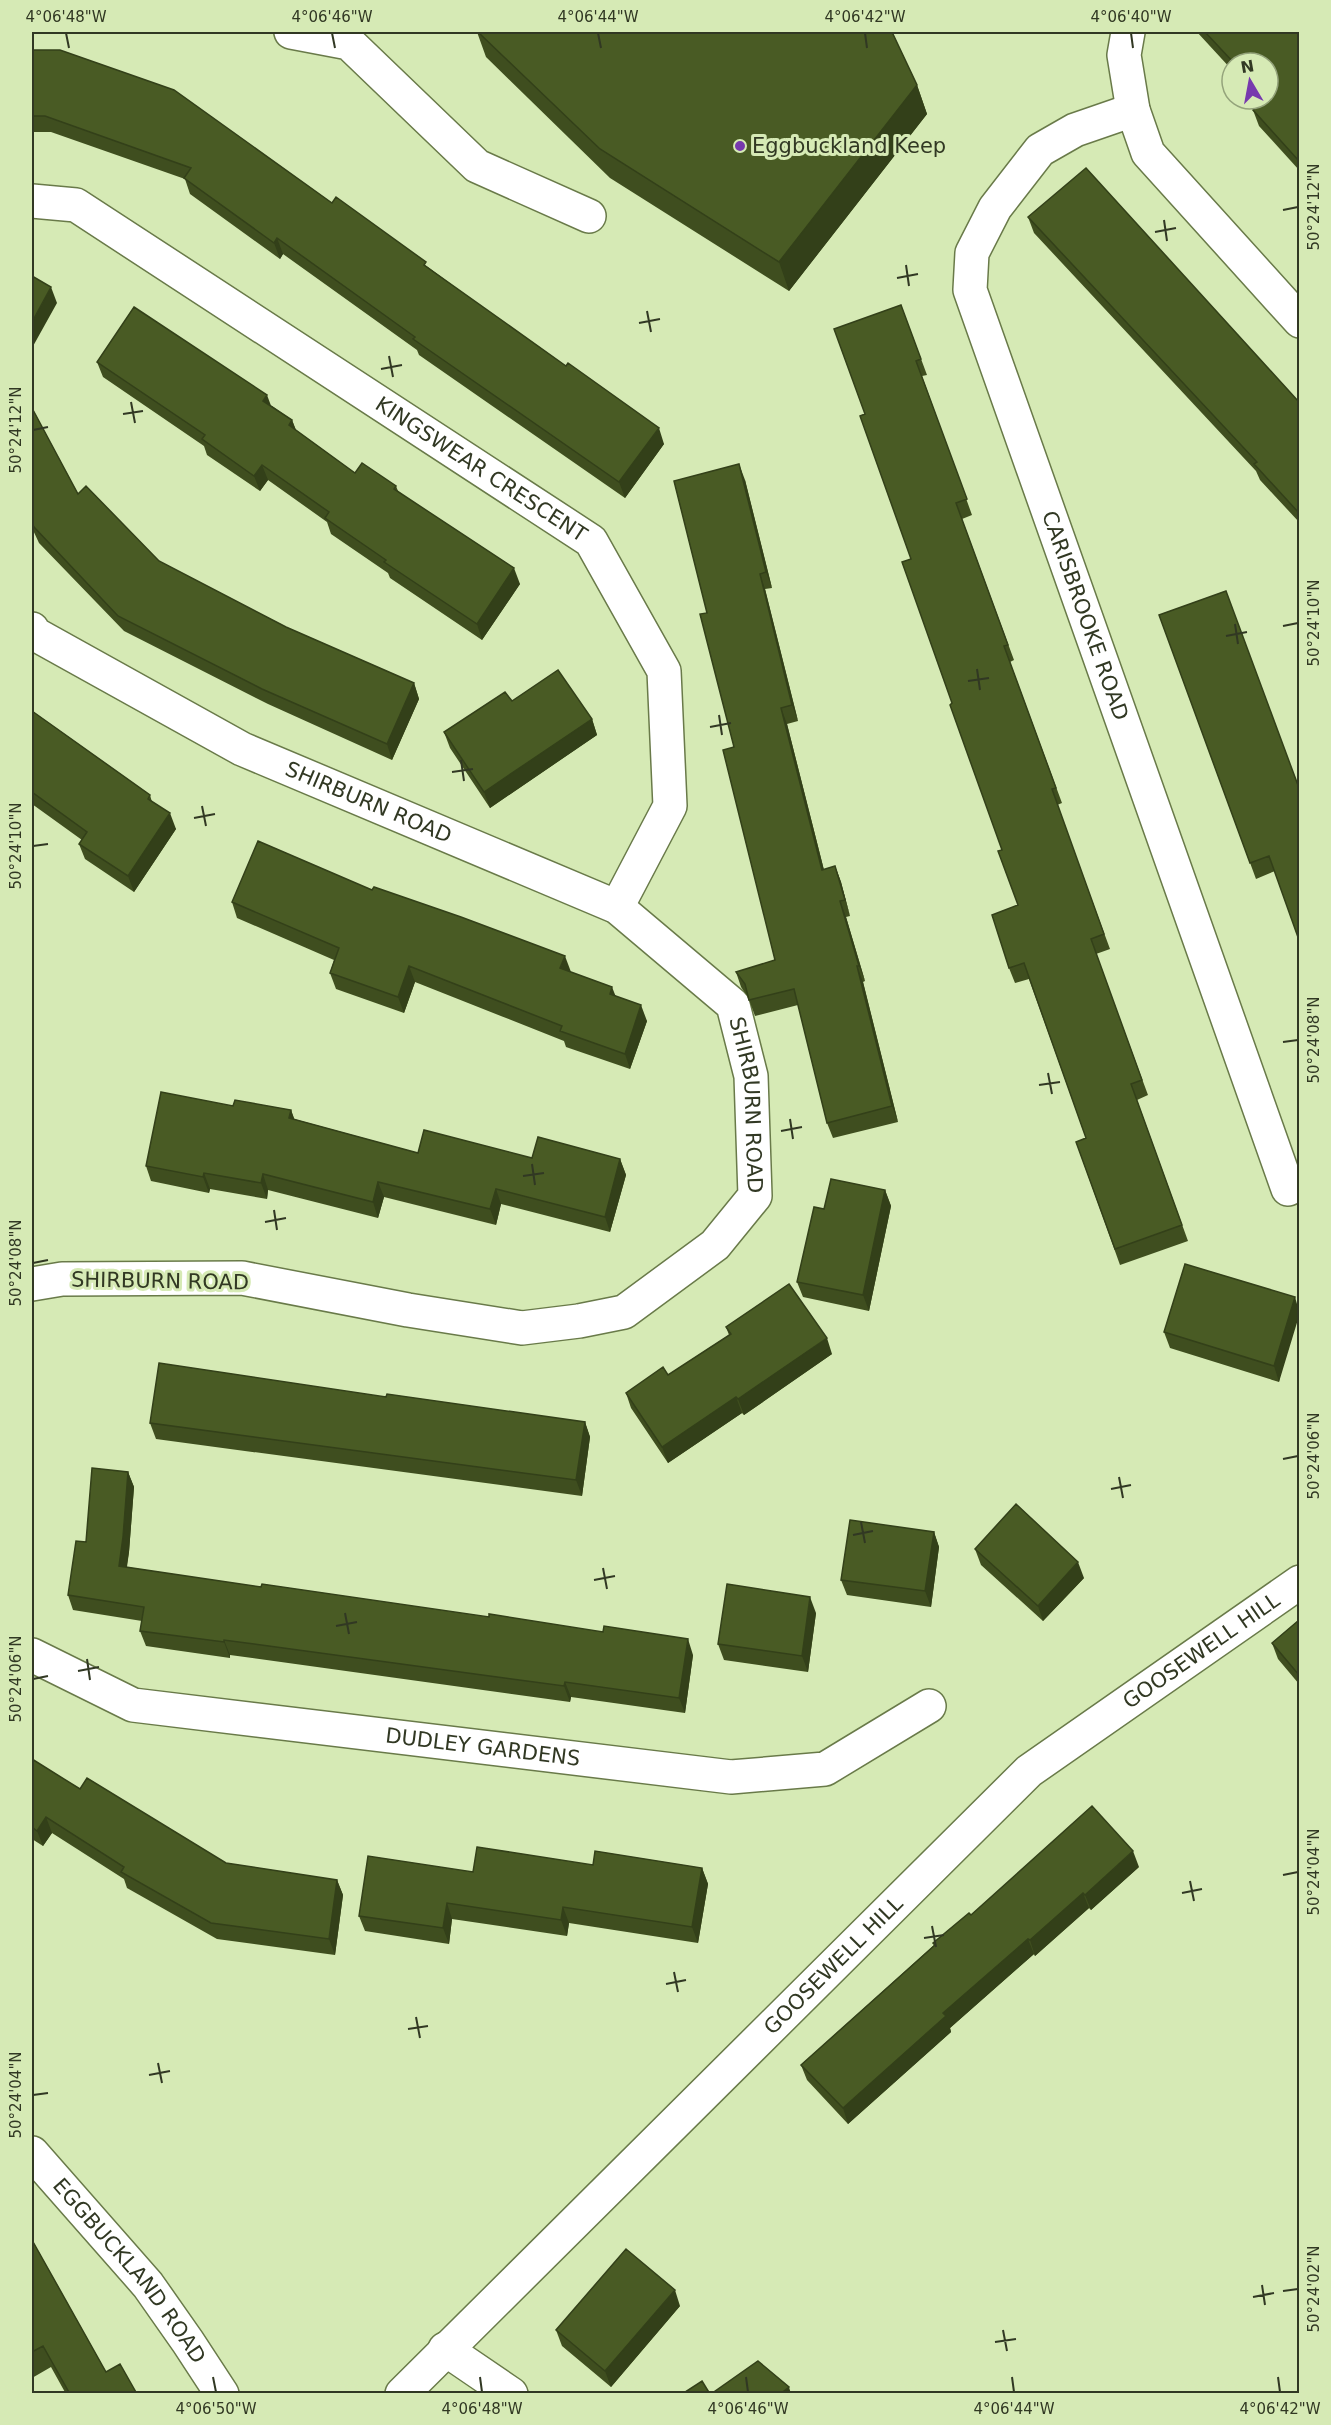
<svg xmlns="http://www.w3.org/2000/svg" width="1331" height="2425" viewBox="0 0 1331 2425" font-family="'DejaVu Sans',sans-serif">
  <rect width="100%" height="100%" fill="#d6eab5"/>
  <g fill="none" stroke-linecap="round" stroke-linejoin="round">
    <g stroke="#697a49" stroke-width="36">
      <g id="minor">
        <path d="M291,32L349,43L477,166L589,216"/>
        <path d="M1128,32L1124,55L1133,110L1148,153L1300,321"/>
        <path id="s1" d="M1133,110L1075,130L1040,150L995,208L972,253L970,290L1288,1189"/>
        <path id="s2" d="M32,201L76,205L591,541L664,671L670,806L617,907"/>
        <path id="s3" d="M32,629L35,634L242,749L617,907L733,1005L751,1076L755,1196L715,1245L624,1312L579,1321L522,1328L408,1310L242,1278L62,1279L32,1284"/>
        <path id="s4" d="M32,1655L133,1705L731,1777L825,1769L929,1706"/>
        <path id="s5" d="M32,2153L148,2285L188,2342L222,2394"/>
        <path d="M445,2349L511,2394"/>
        <path id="s6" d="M402,2394L1029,1771L1300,1582"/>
      </g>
    </g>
    <use href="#minor" stroke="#fff" stroke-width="33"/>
  </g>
  <path fill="#3f4e1f" d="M477,32H892L917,85L927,114L789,291L610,178L486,57Z
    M1197,32H1299V170L1259,126L1253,110L1262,103L1259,99H1268V63H1232V70Z
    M32,50L332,203L428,267L664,444L625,498L419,355L417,350L283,254L280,259L190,194L185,179L51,132H32Z
    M1028,217L1299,402V522L1260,480L1256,471L1034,233Z
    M901,305L927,375L922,376L972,515L962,519L1014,660L1010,662L1062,803L1057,805L1110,949L1096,954L1148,1095L1137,1100L1188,1241L1120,1265L1076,1142L1086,1138L1029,979L1015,983L1009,968L1018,905L1002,850L952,703L911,559Z
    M97,362L272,406L292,420L296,430L355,473L396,486L398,491L520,584L482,640L390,578L388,573L331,534L327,522L268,480L260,491L207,455L204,446L103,377Z
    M32,408L78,494L159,561L286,627L414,683L419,699L392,760L268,704L124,631L39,543L32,528Z
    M745,480L772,588L765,589L798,721L787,724L824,870L835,866L841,882L850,916L846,917L865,981L863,982L898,1122L833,1138L827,1123L798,1005L755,1016L748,997L741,987L736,972L775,960L734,747L707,613Z
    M1226,591L1275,871L1256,879L1159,615Z
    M512,701L592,719L597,735L490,808L450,748L444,732Z
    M32,711L150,795L152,802L176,829L134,892L85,859L79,844L82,840L32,804Z
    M372,890L570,972L616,996L647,1021L630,1069L566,1047L564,1041L415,982L404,1013L336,989L330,973L334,960L237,918L232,902Z
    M233,1106L291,1110L294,1119L418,1153L532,1158L620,1159L626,1175L610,1232L501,1204L496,1225L384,1197L378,1218L268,1190L267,1199L210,1189L209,1193L151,1181L146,1166Z
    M885,1190L891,1206L869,1311L803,1297L797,1282Z
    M1295,1297L1279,1382L1170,1348L1164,1332Z
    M726,1327L832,1354L744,1415L742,1413L668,1463L631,1408L626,1393L668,1375L729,1335Z
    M386,1397L585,1422L590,1437L582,1496L156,1439L150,1423Z
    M128,1472L134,1487L129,1552L127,1567L693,1655L685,1713L571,1697L570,1702L230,1655V1658L146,1646L140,1631L142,1621L73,1610L68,1595L86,1542Z
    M934,1532L939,1547L931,1607L847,1595L841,1580Z
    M975,1549L1084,1578L1043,1621L981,1565Z
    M816,1613L808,1672L724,1660L718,1644Z
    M1299,1620V1684L1278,1659L1272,1643Z
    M32,1759L80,1789L226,1863L337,1880L343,1895L335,1955L217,1939L127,1888L124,1879L52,1833L43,1846L32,1839Z
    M593,1865L702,1868L708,1884L698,1943L569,1923L567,1936L452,1919L449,1944L365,1931L359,1916L473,1872Z
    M1139,1867L1091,1910L1089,1908L1035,1956L1034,1954L950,2028L951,2032L848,2124L807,2080L801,2065L934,1945L933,1943L971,1915Z
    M32,2240L106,2372L137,2394H66L51,2367L32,2378Z
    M680,2306L611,2387L562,2346L556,2330Z"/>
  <path fill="#334019" d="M917,85L927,114L789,291L779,262Z
    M277,238L283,254L280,259L274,243Z
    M51,287L57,303L32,348V322Z
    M267,395L273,411L263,401Z
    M292,420L298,436L289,425Z
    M659,428L664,444L625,498L619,482Z
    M739,464L745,480L772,588L766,572Z
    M262,465L268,480L260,491L254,476Z
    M514,568L520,584L482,640L477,624Z
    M760,574L765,589L798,721L792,705Z
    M414,683L419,699L392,760L387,744Z
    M781,708L787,724L828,886L822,870Z
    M592,719L597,735L490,808L484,792Z
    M170,813L176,829L134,892L128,876Z
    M835,866L841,882L850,916L845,900Z
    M840,901L846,917L865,981L859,966Z
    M565,956L571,972L560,968Z
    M409,966L415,982L404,1013L398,997Z
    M857,966L863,982L898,1122L892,1106Z
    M612,987L618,1002L610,994Z
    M641,1005L647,1021L630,1069L625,1054Z
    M291,1110L297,1126L289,1118Z
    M620,1159L626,1175L610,1232L605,1217Z
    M204,1173L210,1189L209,1193L203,1177Z
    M263,1174L268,1190L267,1199L261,1183Z
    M378,1182L384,1197L378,1218L373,1202Z
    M496,1189L501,1204L496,1225L490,1209Z
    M885,1190L891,1206L869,1311L863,1295Z
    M1295,1297L1299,1311V1316L1279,1382L1274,1366Z
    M827,1338L832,1354L744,1415L738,1399Z
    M736,1397L742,1413L668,1463L662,1447Z
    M585,1422L590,1437L582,1496L576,1480Z
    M128,1472L134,1487L129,1552L124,1582L119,1566Z
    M934,1532L939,1547L931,1607L925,1591Z
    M1078,1562L1084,1578L1043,1621L1038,1606Z
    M810,1597L816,1613L808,1672L802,1656Z
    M688,1639L693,1655L685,1713L679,1698Z
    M224,1640L230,1655V1658L224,1642Z
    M565,1682L571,1697L570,1702L564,1686Z
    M46,1817L52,1833L43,1846L37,1831Z
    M1133,1851L1139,1867L1091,1910L1085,1895Z
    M702,1868L708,1884L698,1943L692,1927Z
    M337,1880L343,1895L335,1955L329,1939Z
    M1083,1893L1089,1908L1035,1956L1030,1940Z
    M447,1903L452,1919L449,1944L443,1928Z
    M563,1907L569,1923L567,1936L561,1920Z
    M1028,1939L1034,1954L950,2028L951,2032L848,2124L843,2108L943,2013Z
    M675,2290L680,2306L611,2387L605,2371Z
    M789,2387L791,2394H780Z"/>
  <path fill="#495b24" stroke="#334019" stroke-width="1.5" d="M478,32H892L917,85L779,262L600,149Z
    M1205,32H1299V161L1253,110L1266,99H1268V63H1234Z
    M32,50H60L174,90L332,203L336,197L426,262L424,265L566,366L568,363L659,428L619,482L413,339L415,337L277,238L274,243L184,178L191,168L45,116H32Z
    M1086,168L1299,402V513L1254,464L1257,462L1028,217Z
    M32,276L51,287L32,322Z
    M901,305L921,359L916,361L967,499L956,503L1008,645L1004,646L1056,788L1052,789L1104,934L1091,939L1142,1080L1131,1084L1182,1225L1115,1249L1076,1142L1086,1138L1024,963L1009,968L992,915L1018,905L998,851L1002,850L950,705L952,703L902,562L911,559L860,416L865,414L834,329Z
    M134,307L267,395L263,401L292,420L289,425L355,473L362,463L396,486L394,489L514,568L477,624L384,562L386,560L325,518L329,512L262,465L254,476L202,439L205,435L97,362Z
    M32,408L78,494L86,486L159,561L286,627L414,683L387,744L262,689L118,616L34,527L32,523Z
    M739,464L766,572L760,574L792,705L781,708L822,870L835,866L845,900L840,901L859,966H857L892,1106L827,1123L794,989L749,1000L745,984L736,972L775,960L723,750L734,747L700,614L707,613L674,481Z
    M1226,591L1299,788V940L1269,856L1250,863L1159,615Z
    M558,670L592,719L484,792L444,732L505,692L512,701Z
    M32,711L150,795L148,799L170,813L128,876L79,844L87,832L32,792Z
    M258,841L372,890L374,887L461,917L565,956L560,968L612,987L610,994L641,1005L625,1054L560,1031L562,1026L409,966L398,997L330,973L339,948L232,902Z
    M161,1092L233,1106L235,1100L291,1110L289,1118L418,1153L424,1130L532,1158L538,1137L620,1159L605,1217L496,1189L490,1209L378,1182L373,1202L263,1174L261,1183L204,1173L203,1177L146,1166Z
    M831,1179L885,1190L863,1295L797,1282L814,1207L824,1209Z
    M1185,1264L1295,1297L1274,1366L1164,1332Z
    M789,1284L827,1338L738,1399L736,1397L662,1447L626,1393L663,1367L668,1375L731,1334L726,1327Z
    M159,1363L386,1397L387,1394L585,1422L576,1480L150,1423Z
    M92,1468L128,1472L123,1537L119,1566L261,1587L262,1584L489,1617V1614L603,1632L604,1626L688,1639L679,1698L565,1682L564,1686L224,1640V1642L140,1631L144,1607L68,1595L76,1541L86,1542Z
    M1016,1504L1078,1562L1038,1606L975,1549Z
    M850,1520L934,1532L925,1591L841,1580Z
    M727,1584L810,1597L802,1656L718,1644Z
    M1299,1620V1675L1272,1643Z
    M32,1759L80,1789L87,1778L226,1863L337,1880L329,1939L211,1923L121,1872L124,1867L46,1817L37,1831L32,1827Z
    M1092,1806L1133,1851L1085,1895L1083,1893L1030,1940L1028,1939L943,2013L946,2016L843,2108L801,2065L935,1945L933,1943L969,1913L971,1915Z
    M477,1847L593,1865L595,1851L702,1868L692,1927L563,1907L561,1920L447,1903L443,1928L359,1916L368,1856L473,1872Z
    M32,2240L106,2372L120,2364L137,2394H70L43,2346L32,2352Z
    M626,2249L675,2290L605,2371L556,2330Z
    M758,2361L789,2387L780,2394H711Z
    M702,2381L710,2394H682Z"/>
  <path fill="none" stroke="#313823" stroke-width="2" d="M66,33L69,48M332,33L335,48M598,33L601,48M865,33L867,48M1131,33L1133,48M1283,210L1298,207M1164,220L1167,241M1155,232L1176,228M906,265L909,286M897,278L918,274M647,311L651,332M639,323L660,319M389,356L393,377M381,369L402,365M131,402L135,423M123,414L143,411M33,430L48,427M1235,624L1238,644M1283,626L1298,623M1226,636L1247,632M977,669L980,690M968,681L989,678M719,715L722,735M710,727L731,723M461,760L464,781M452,772L473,769M202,806L206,826M194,818L215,814M33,846L48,844M1283,1042L1298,1040M1048,1073L1052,1094M1039,1085L1060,1082M790,1119L793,1139M781,1131L802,1127M532,1164L535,1185M523,1176L544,1173M274,1210L277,1230M265,1222L286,1218M33,1263L48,1260M1283,1459L1298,1456M1119,1477L1123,1498M1111,1489L1131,1485M861,1522L865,1543M853,1535L873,1531M603,1568L607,1589M594,1580L615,1576M345,1613L349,1634M336,1626L357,1622M87,1659L90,1680M78,1671L99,1667M33,1679L48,1676M1283,1875L1298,1872M1190,1881L1194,1901M1182,1893L1202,1889M932,1926L936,1947M924,1938L944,1935M674,1972L678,1992M666,1984L686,1980M416,2017L420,2038M408,2029L428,2026M158,2063L162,2083M149,2075L170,2071M33,2095L48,2093M1262,2285L1265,2305M1283,2291L1298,2289M1253,2297L1274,2293M1003,2330L1007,2351M995,2342L1016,2339M213,2377L216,2392M480,2377L482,2392M746,2377L748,2392M1012,2377L1014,2392M1278,2377L1280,2392"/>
  <circle fill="#7739ae" stroke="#d6eab5" stroke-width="2" cx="740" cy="146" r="6"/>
  <g text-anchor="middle" stroke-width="6" stroke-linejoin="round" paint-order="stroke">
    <g font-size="21" fill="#313823" stroke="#d6eab5" text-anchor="start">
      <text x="752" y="153">Eggbuckland Keep</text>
    </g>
    <g font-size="21" fill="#313823" stroke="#d6eab5">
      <text dy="7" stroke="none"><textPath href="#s2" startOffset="528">KINGSWEAR CRESCENT</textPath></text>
      <text dy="7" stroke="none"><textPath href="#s1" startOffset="608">CARISBROOKE ROAD</textPath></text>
      <text dy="7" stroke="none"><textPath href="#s3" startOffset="380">SHIRBURN ROAD</textPath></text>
      <text dy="7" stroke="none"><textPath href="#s3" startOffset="903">SHIRBURN ROAD</textPath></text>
      <text transform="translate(160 1281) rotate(1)" y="7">SHIRBURN ROAD</text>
      <text dy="7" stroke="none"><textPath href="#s6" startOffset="1094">GOOSEWELL HILL</textPath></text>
      <text dy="7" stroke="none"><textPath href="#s4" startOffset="465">DUDLEY GARDENS</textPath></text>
      <text dy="7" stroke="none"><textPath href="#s6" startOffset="608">GOOSEWELL HILL</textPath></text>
      <text dy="7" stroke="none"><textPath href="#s5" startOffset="153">EGGBUCKLAND ROAD</textPath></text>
    </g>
  </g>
  <rect width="1331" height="2425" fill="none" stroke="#d6eab5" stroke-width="66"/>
  <g transform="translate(1250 81) rotate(350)"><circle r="28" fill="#d6eab5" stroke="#94a37b" stroke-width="1.5"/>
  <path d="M0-4.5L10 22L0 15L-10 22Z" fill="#7739ae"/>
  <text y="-9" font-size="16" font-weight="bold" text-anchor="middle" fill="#313823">N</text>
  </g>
  <rect x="33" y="33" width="1265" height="2359" fill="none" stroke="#313823" stroke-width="2"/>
  <g font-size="15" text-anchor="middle" fill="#313823">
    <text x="66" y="22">4°06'48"W</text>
    <text x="332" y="22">4°06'46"W</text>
    <text x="598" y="22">4°06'44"W</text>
    <text x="865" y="22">4°06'42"W</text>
    <text x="1131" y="22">4°06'40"W</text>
    <text transform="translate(1314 207) rotate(-90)" y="5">50°24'12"N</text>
    <text transform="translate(16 430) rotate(-90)" y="5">50°24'12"N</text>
    <text transform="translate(1314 623) rotate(-90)" y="5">50°24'10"N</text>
    <text transform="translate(16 846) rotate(-90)" y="5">50°24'10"N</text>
    <text transform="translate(1314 1040) rotate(-90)" y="5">50°24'08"N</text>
    <text transform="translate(16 1263) rotate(-90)" y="5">50°24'08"N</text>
    <text transform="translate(1314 1456) rotate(-90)" y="5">50°24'06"N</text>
    <text transform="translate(16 1679) rotate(-90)" y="5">50°24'06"N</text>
    <text transform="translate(1314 1872) rotate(-90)" y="5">50°24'04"N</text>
    <text transform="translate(16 2095) rotate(-90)" y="5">50°24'04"N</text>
    <text transform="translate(1314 2289) rotate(-90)" y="5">50°24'02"N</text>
    <text x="216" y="2414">4°06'50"W</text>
    <text x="482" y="2414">4°06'48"W</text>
    <text x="748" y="2414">4°06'46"W</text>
    <text x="1014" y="2414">4°06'44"W</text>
    <text x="1280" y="2414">4°06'42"W</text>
  </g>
</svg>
